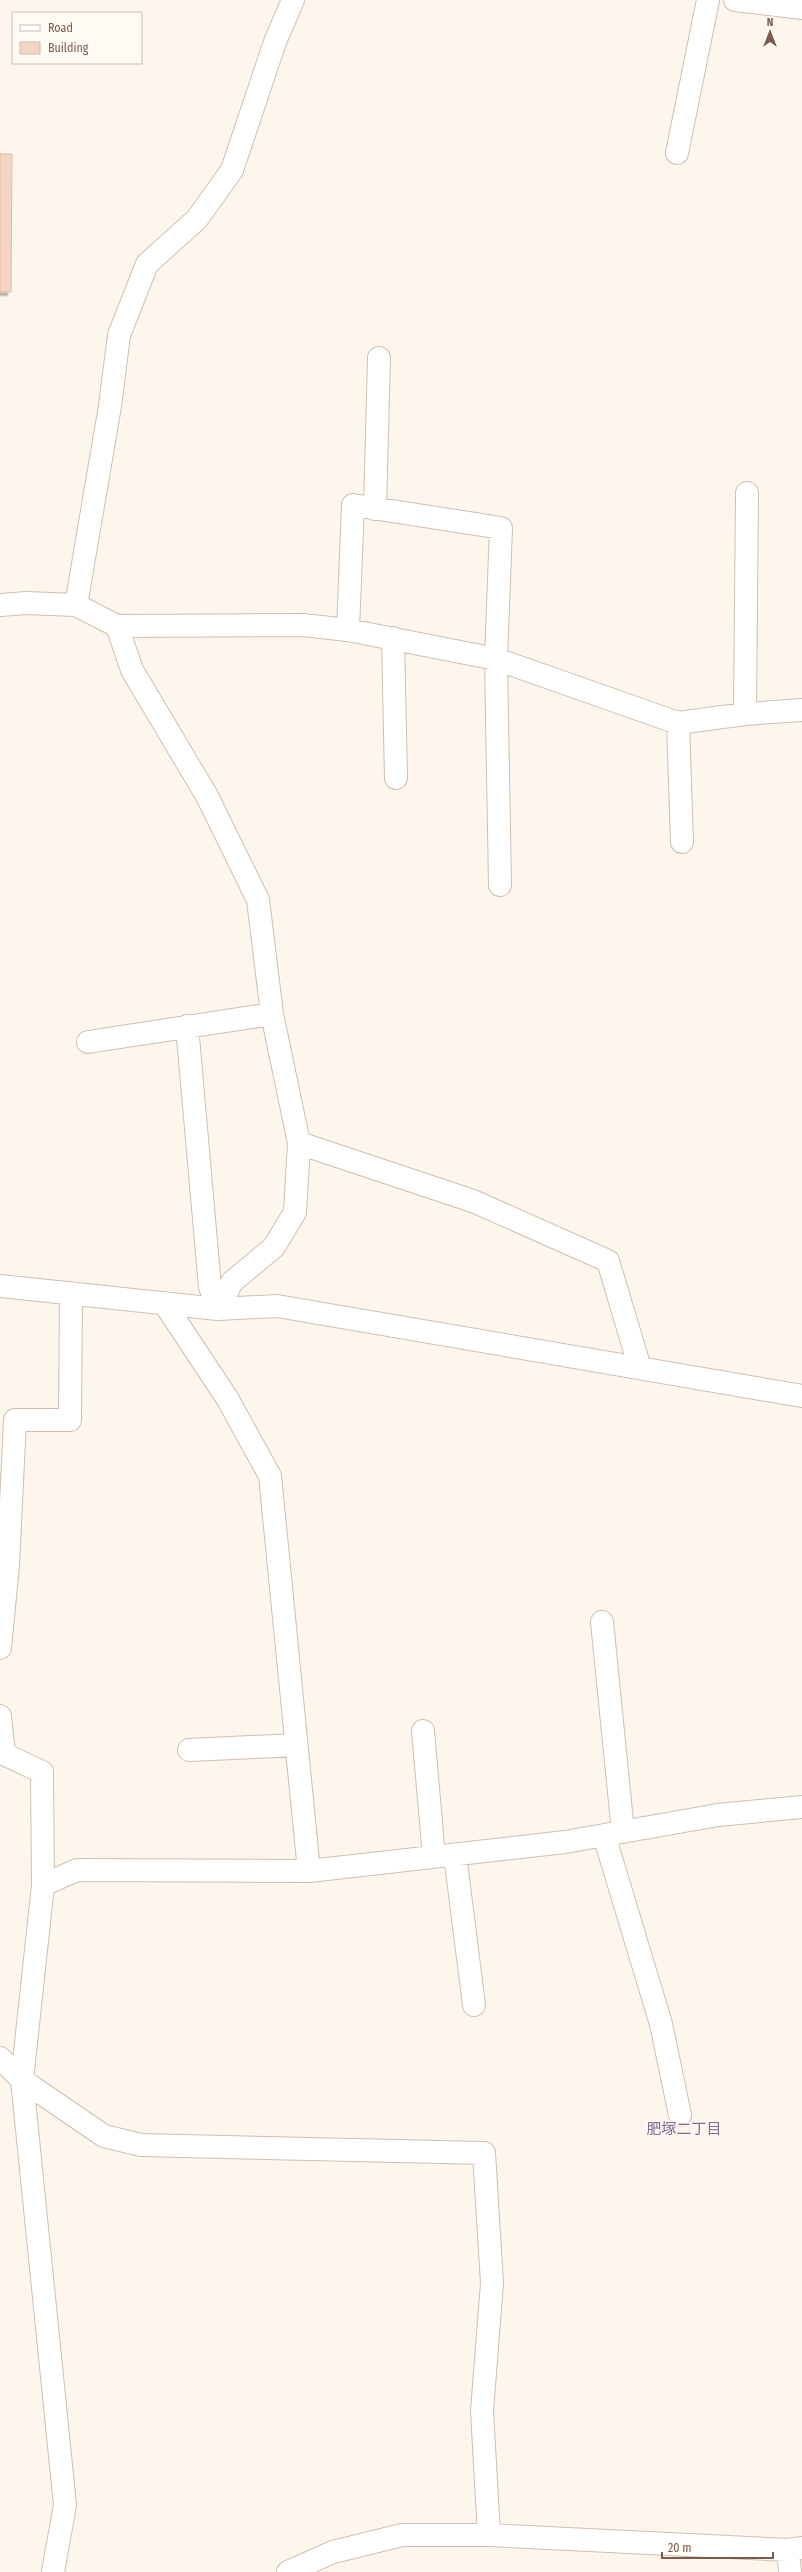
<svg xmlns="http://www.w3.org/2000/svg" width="802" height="2572" viewBox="0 0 802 2572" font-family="'Fira Sans Condensed','Noto Sans JP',sans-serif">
  <defs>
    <filter id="shadow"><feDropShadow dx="-3.5" dy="3.5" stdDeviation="0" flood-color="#0004"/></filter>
  </defs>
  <rect width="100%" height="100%" fill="#fdf6ec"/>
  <path fill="#f3d5c3" stroke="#e6bba3" filter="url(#shadow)" d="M0,154H12L11,292H0Z"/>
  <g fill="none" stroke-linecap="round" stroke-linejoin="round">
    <g stroke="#d1beb0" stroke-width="24">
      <path id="minor" d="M735,0L802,8
        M677,153L708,0
        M375,509L379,358
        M0,605L26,603L76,605L117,626L303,625L348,630L496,659L678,723L745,714L802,710
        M76,605L110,406L119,335L147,264L197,219L232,170L275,42L293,0
        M117,626L132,670L207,796L258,900L272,1014L299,1143L295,1212L274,1247L232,1282L218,1309
        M348,630L353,505L501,528L496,659L500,885
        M393,638L396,778
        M745,714L747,493
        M678,723L682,842
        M187,1026L210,1287L218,1309
        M88,1042L272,1014
        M299,1143L473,1201L608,1261L640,1368
        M0,1286L218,1309L277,1306L802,1396
        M164,1303L227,1398L270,1476L309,1871
        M602,1622L623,1832
        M0,1648L8,1565L15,1420H70L71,1293
        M0,1716L4,1754L42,1772L43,1885
        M423,1731L434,1857
        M189,1750L296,1745
        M604,1835L661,2024L680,2115
        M455,1855L474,2005
        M0,2058L22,2080L104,2136L141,2145L484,2153L492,2283L482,2411L489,2535
        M788,2550L790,2572
        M53,2572L65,2505L22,2080L43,1885L77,1870L309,1871L565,1842L718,1815L802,1807
        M288,2572L333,2552L402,2535H489L788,2550L802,2548"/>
    </g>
    <use href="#minor" stroke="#fff" stroke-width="22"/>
  </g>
  <g text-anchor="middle" stroke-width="3" stroke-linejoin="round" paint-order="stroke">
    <g font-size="15" fill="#846695" stroke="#fffaf3">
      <text x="684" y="2134">肥塚二丁目</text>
    </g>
  </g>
  <rect x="12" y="12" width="130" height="52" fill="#fffaf3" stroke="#cabbb1"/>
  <rect x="20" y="25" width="20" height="6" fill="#ffffff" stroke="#cabbb1"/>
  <text x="48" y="32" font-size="12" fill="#7a5c4d">Road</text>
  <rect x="20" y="42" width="20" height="12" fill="#f3d5c3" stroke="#cabbb1"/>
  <text x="48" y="52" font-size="12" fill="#7a5c4d">Building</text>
  <g transform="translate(770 32)" stroke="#fffaf3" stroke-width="3" paint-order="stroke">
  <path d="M0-3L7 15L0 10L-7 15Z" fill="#7a5c4d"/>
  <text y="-6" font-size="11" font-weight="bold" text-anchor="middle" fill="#7a5c4d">N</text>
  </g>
  <path d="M662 2552v6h111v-6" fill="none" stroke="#7a5c4d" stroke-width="2"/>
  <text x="668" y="2552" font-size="12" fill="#7a5c4d" stroke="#fffaf3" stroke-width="3" paint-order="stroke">20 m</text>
</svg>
